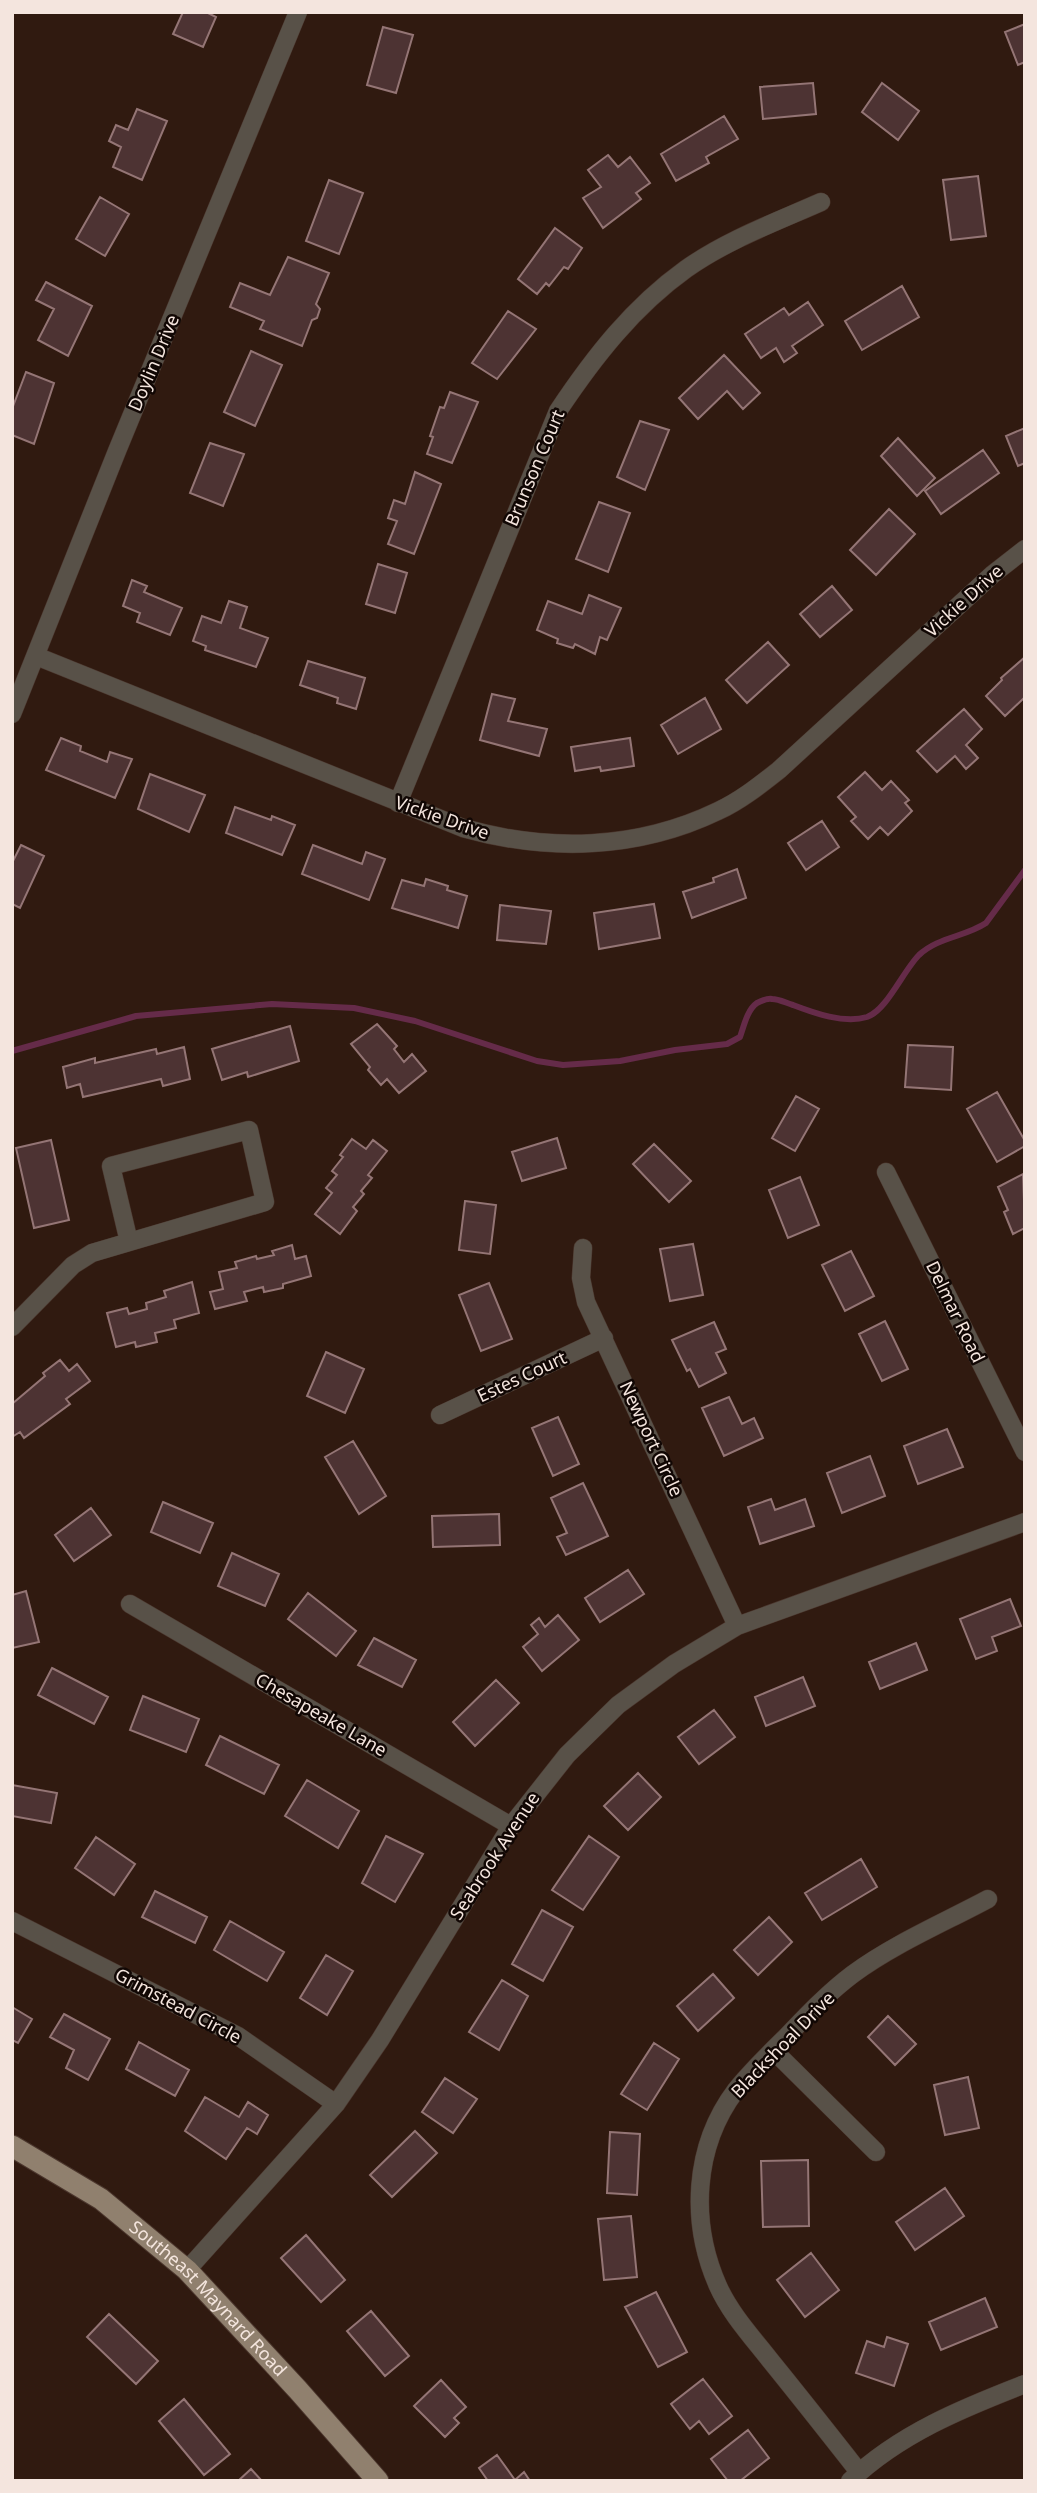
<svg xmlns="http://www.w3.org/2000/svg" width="1037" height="2493" viewBox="0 0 1037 2493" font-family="'Noto Sans',sans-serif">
  <rect width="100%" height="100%" fill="#301a10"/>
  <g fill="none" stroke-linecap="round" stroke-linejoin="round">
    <path stroke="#652b49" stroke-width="6" d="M12,1051L136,1016L272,1004L354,1008L415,1021L537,1061L563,1065L620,1061L675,1050L727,1044L740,1037C744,1026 747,1010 757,1003C761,1001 768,998 772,999C779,999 786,1003 793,1005C814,1013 844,1024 867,1017C887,1010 903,971 919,955C938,937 965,937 986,923L1025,870"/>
  </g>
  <path fill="#4d3333" stroke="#947575" stroke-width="2" d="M183,12H206L216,17L203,47L173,34Z
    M1025,24V62L1018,65L1005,32Z
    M383,27L413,35L396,93L367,85Z
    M813,83L816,114L763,119L760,87Z
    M882,83L919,111L898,140L862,112Z
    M137,109L167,121L142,180L113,167L121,147L109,141L116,125L128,130Z
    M724,116L738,139L706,157L709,163L676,181L661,154Z
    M608,155L618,167L630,157L650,183L636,193L641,199L603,228L583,198L601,187L588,170Z
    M978,176L986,236L951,240L943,180Z
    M329,180L363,193L339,254L306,241Z
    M100,197L129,214L105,256L76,239Z
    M555,228L582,248L568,269L564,267L549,286L546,283L537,294L518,279Z
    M288,257L329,273L316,304L320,309L317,318L312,320L302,346L260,329L264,321L230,307L240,283L270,295Z
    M46,282L92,306L68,356L38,340L54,309L36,300Z
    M902,286L919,317L862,350L845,321Z
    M808,302L823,325L792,346L797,353L784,362L776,348L761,358L745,334L784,308L789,315Z
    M508,311L536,329L497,379L472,363Z
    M251,351L282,365L255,426L224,412Z
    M724,355L760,393L743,409L727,391L698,419L679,398Z
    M26,372L54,383L34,444L12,435V409Z
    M450,392L478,402L452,463L427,454L433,437L430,436L440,407L444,408Z
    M640,421L669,430L645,490L617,477Z
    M1025,428V463L1018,466L1006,436Z
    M898,438L935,478L917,496L881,456Z
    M210,443L244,454L223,506L190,493Z
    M983,450L999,473L941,514L925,491Z
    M415,472L441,484L414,554L388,544L397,521L388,518L394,500L405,504Z
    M599,502L630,513L608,572L576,559Z
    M889,509L915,534L876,575L850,550Z
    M378,564L407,573L395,613L366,604Z
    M132,580L147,586L144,592L182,608L170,635L137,622L140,613L123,606Z
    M832,586L852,610L820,637L800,614Z
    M589,595L621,608L607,640L600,637L595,654L575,644L573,648L557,643L558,639L537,630L548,601L582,614Z
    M229,601L247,607L240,628L268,638L256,667L205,650L206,646L193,641L202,616L221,623Z
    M768,642L789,665L747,703L726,680Z
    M1025,657V697L1005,716L986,696L1002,680L1001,678Z
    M308,661L365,678L356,709L337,703L338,698L300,685Z
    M492,694L515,699L508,721L547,729L539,756L480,740Z
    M705,698L721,729L678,754L661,725Z
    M964,709L982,729L966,745L978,758L966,769L955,756L937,772L917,751Z
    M61,738L81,746L80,751L107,762L110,752L132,759L115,798L46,770Z
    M630,738L634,766L601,771L600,767L575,771L571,747Z
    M865,772L882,790L891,781L909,800L905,803L912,811L888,835L880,827L868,839L851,821L856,817L838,797Z
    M150,774L205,795L189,832L138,809Z
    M235,807L271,820L272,816L295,825L282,855L226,833Z
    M822,821L839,847L806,870L788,843Z
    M21,845L44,856L20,908L12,904V863Z
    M313,845L362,864L366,852L385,859L369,900L302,874Z
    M737,869L746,898L692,918L683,892L714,882L713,878Z
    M426,879L448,886L447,890L467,896L458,928L392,908L402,880L424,886Z
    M654,904L660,938L599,949L594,913Z
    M500,905L551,911L546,944L497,940Z
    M377,1024L397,1046L394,1049L404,1062L412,1054L426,1071L399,1093L387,1079L381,1085L368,1070L370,1067L351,1044Z
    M290,1026L299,1061L248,1077L247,1072L222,1080L212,1049Z
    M908,1045L953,1047L951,1090L905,1087Z
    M184,1047L190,1079L163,1086L161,1079L83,1097L80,1084L67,1088L63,1067L95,1058V1063L156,1049L157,1054Z
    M997,1092L1025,1141V1146L997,1162L967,1109Z
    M796,1096L819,1109L795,1151L772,1138Z
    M557,1138L566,1168L522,1181L512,1152Z
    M352,1139L366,1149L373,1140L387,1151L368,1175L372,1178L361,1191L364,1194L353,1207L357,1211L340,1234L315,1214L332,1193L326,1188L337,1175L332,1171L343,1157L340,1155Z
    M51,1140L69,1220L34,1228L16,1148Z
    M654,1144L691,1181L669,1202L633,1164Z
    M1023,1174L1025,1228L1013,1234L1004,1212L1008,1210L998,1187Z
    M800,1177L819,1225L788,1238L769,1190Z
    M465,1201L496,1205L490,1254L459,1250Z
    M693,1244L703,1295L670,1301L660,1249Z
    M292,1245L295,1259L306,1256L311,1276L283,1284V1288L264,1292L263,1287L244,1292L247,1301L215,1309L210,1292L223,1289L219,1272L237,1268L235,1262L256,1256L257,1259L274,1255L272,1251Z
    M851,1251L874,1296L845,1311L822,1265Z
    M192,1282L199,1313L174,1320L176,1328L155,1333L157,1342L136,1347L135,1342L116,1347L107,1313L127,1308L129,1314L147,1309L146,1303L166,1297L164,1291Z
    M489,1283L512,1339L481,1351L459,1295Z
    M885,1321L908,1369L882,1381L859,1334Z
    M714,1322L726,1349L716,1353L726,1373L699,1387L690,1369L687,1371L672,1340Z
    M326,1352L364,1369L345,1413L307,1396Z
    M60,1360L69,1371L77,1364L90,1381L66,1399L70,1404L24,1438L20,1432L12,1437V1404L45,1376L43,1373Z
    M729,1397L742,1424L754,1418L763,1438L724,1456L702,1408Z
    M558,1417L579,1464L553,1476L532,1428Z
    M947,1429L963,1467L918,1484L904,1446Z
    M353,1441L386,1496L359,1514L325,1457Z
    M870,1456L885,1496L842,1513L827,1473Z
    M583,1483L608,1536L566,1555L557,1537L567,1533L551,1498Z
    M771,1499L775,1510L805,1499L814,1526L760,1544L748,1507Z
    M163,1502L213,1523L200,1553L151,1532Z
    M91,1508L111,1535L74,1561L55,1535Z
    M499,1514L500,1545L433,1547L432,1516Z
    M232,1553L279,1574L265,1606L218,1586Z
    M628,1570L644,1594L600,1622L585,1598Z
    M26,1591L39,1642L12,1648V1595Z
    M308,1593L356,1631L336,1656L288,1619Z
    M1010,1599L1021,1626L992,1637L997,1651L976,1659L960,1619Z
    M558,1615L579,1640L542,1671L523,1647L538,1634L531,1625L539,1618L545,1627Z
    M374,1638L416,1660L402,1687L358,1665Z
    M916,1643L927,1670L880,1689L869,1662Z
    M52,1668L108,1697L94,1724L38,1695Z
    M803,1677L815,1706L766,1726L755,1697Z
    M496,1680L519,1703L475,1746L453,1722Z
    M143,1696L199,1719L186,1752L130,1730Z
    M714,1710L735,1737L699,1764L678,1737Z
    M220,1736L279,1765L264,1794L206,1765Z
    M638,1773L661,1797L628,1830L604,1806Z
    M307,1780L359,1811L338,1848L285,1816Z
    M12,1785L57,1793L51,1823L12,1816Z
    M386,1836L423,1854L395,1902L362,1883Z
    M589,1836L619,1857L583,1910L552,1890Z
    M96,1837L135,1864L114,1895L75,1868Z
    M861,1859L877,1887L822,1920L805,1893Z
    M155,1891L207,1917L195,1943L142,1917Z
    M542,1910L573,1927L543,1981L512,1964Z
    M769,1917L792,1942L758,1975L734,1950Z
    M230,1921L284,1952L267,1981L214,1950Z
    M326,1955L353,1971L327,2015L300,1998Z
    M713,1974L734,1998L698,2031L677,2006Z
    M502,1980L528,1996L499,2050L469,2032Z
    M12,2007L32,2019L18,2043L12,2040Z
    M64,2014L110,2039L88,2080L66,2068L74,2050L50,2037Z
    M888,2016L916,2044L895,2065L868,2037Z
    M139,2042L189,2070L175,2096L126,2069Z
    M654,2043L679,2059L647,2110L621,2094Z
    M968,2077L979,2128L945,2135L934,2085Z
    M445,2078L477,2099L453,2133L422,2112Z
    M205,2097L239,2117L248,2102L268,2115L257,2134L247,2128L226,2159L185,2131Z
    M415,2131L437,2153L392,2197L370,2175Z
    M610,2132L640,2134L637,2195L607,2193Z
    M808,2160L809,2226L763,2227L761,2161Z
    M945,2188L964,2216L915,2250L896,2222Z
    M631,2216L637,2277L604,2280L598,2219Z
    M306,2235L345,2280L321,2302L281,2258Z
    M811,2253L839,2290L805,2317L777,2280Z
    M656,2292L687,2352L658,2367L625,2307Z
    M985,2298L997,2327L941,2350L929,2322Z
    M371,2311L409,2356L385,2376L347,2331Z
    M109,2314L158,2361L136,2384L87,2337Z
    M887,2337L908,2344L894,2386L856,2373L867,2341L884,2347Z
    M703,2379L732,2416L709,2434L699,2421L690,2429L671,2404Z
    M441,2380L466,2407L454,2418L459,2423L445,2437L414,2406Z
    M184,2399L230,2454L204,2475L159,2421Z
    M748,2430L769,2458L740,2481H728L711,2459Z
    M497,2455L515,2480L524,2472L530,2481H488L479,2468Z
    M251,2469L262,2481H238Z"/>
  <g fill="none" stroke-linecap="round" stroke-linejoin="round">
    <g stroke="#4b362d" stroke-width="19">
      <path id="street" d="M36,656L463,828C548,852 637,850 718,811C740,801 760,785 779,770L993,574L1025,549
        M12,714L117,451L298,12
        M398,803L558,411C594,357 633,307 686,269C727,240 776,222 821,202
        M886,1172L1025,1452
        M583,1248L581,1278L586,1302L737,1626
        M12,1327L73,1265L92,1253L265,1202L249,1130L111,1166L129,1242
        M440,1415L604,1338
        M130,1604L511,1826
        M12,1921L238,2036L336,2104
        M773,2050L876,2152
        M187,2270L336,2104L380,2040L511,1826L567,1755L618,1705L674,1664L737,1626L1025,1522
        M859,2472C830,2435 800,2397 770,2360C752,2337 730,2313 718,2286C690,2223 693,2147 736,2090C751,2071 770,2053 787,2036C808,2014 829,1992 853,1974C894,1944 943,1923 988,1899
        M850,2481C899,2434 963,2408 1025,2384"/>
    </g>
    <g stroke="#4b362d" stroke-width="23">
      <g id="primary">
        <path id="s1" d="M12,2146L101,2199L187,2270L298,2390L378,2481"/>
      </g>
    </g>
    <use href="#street" stroke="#585148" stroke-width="18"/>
    <use href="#primary" stroke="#90806e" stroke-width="21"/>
  </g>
  <g text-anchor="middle" stroke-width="5" stroke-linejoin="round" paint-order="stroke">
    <g font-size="18" fill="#f4e5de" stroke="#110704">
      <text transform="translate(154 363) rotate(-67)" y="6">Doylin Drive</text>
      <text transform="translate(535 468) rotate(-67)" y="6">Brunson Court</text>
      <text transform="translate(964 601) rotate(-42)" y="6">Vickie Drive</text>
      <text transform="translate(442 818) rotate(19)" y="6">Vickie Drive</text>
      <text transform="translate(955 1312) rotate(64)" y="6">Delmar Road</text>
      <text transform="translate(522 1377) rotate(-25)" y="6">Estes Court</text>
      <text transform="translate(651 1439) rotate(65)" y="6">Newport Circle</text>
      <text transform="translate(321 1715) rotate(30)" y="6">Chesapeake Lane</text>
      <text transform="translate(495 1856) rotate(-57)" y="6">Seabrook Avenue</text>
      <text transform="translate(178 2006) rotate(28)" y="6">Grimstead Circle</text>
      <text transform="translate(783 2045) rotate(-46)" y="6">Blackshoal Drive</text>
      <text dy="6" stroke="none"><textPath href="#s1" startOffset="250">Southeast Maynard Road</textPath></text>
    </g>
  </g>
  <rect width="1037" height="2493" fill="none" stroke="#f4e5de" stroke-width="28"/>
</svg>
